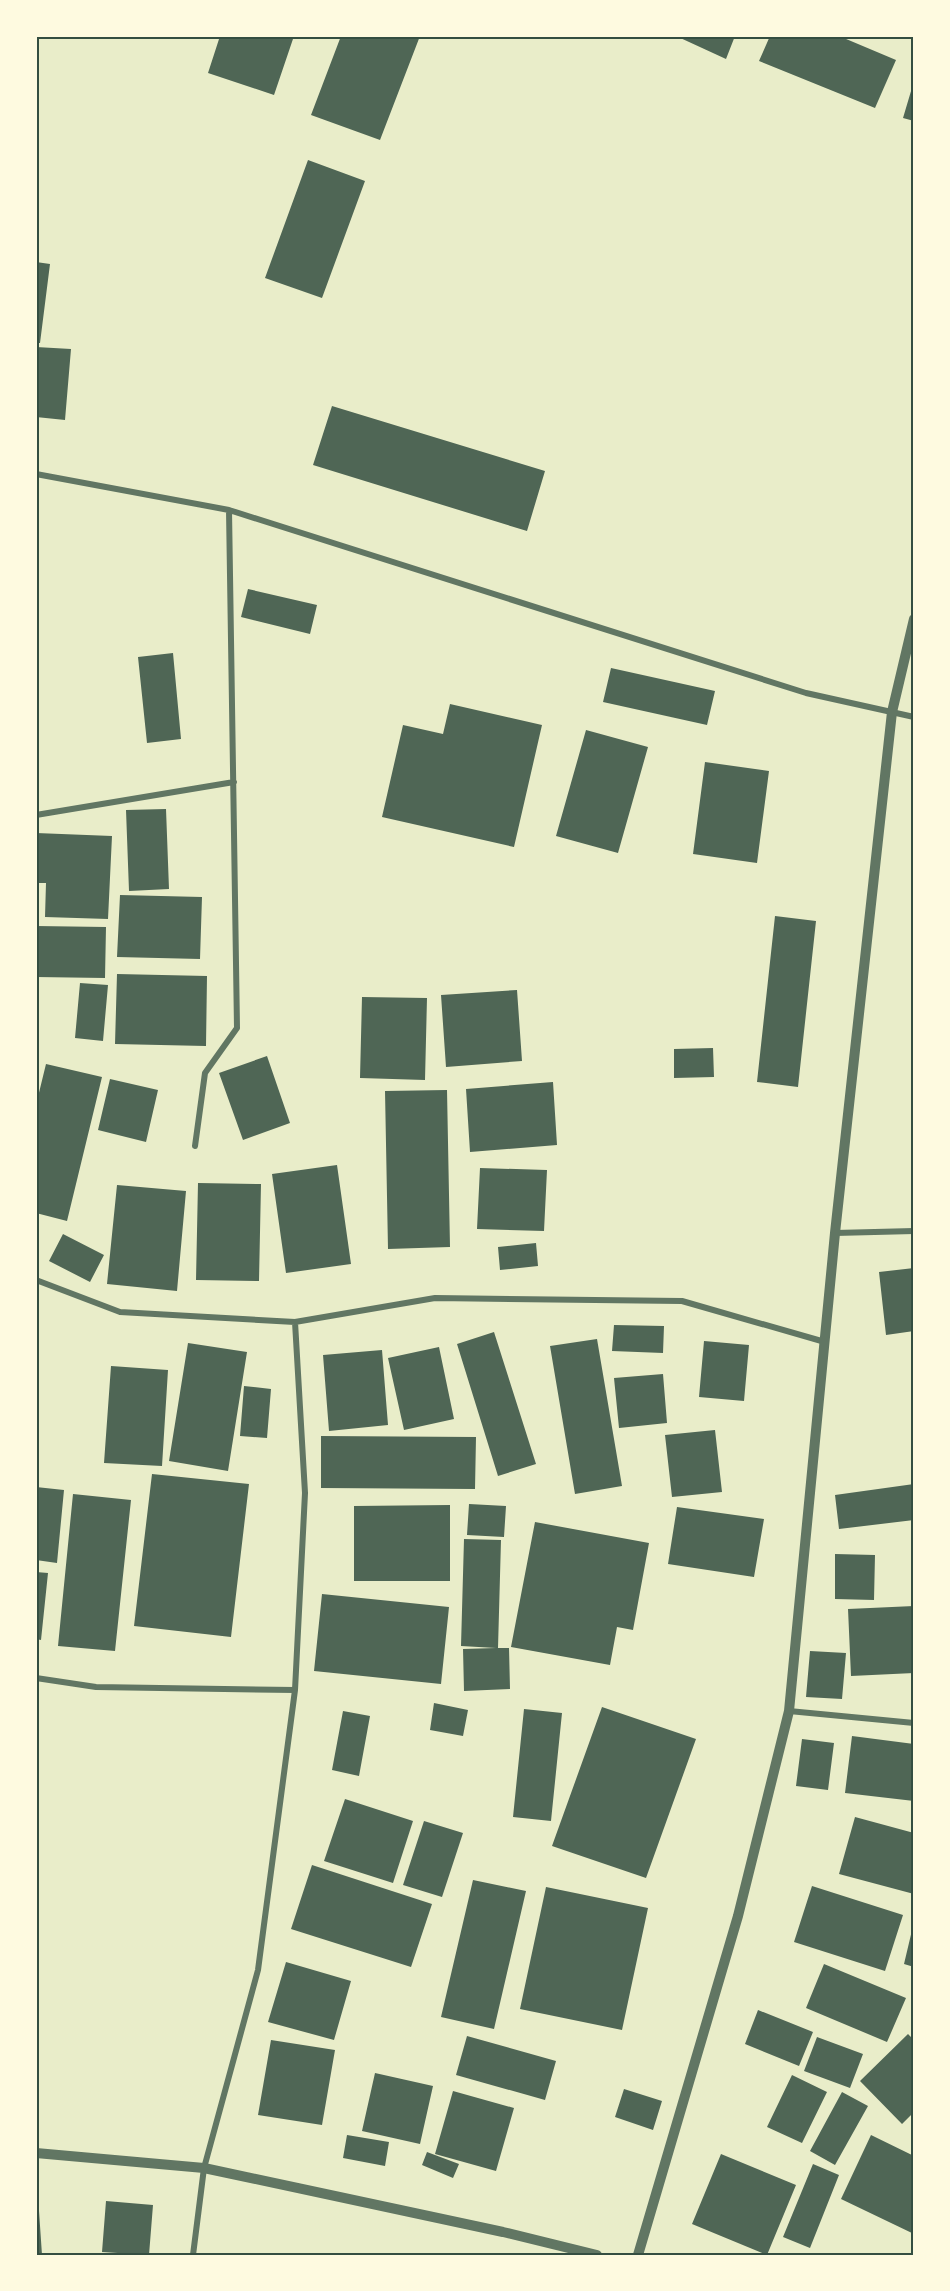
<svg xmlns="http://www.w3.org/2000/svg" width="950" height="2291" viewBox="0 0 950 2291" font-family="Mulish,sans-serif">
  <rect width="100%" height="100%" fill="#e9edc9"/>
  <path fill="#4f6655" d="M220,36H294L274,95L208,73Z
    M341,36H420L380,140L311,115Z
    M676,36H735L726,59Z
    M770,36H839L896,60L875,108L759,61Z
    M914,81V121L903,118Z
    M308,160L365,181L322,298L265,278Z
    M36,262L50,264L40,343H36Z
    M36,347L71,349L65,420L36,417Z
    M332,406L545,471L527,531L313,465Z
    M248,589L317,605L310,634L241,617Z
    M173,653L181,739L147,743L138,657Z
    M611,668L715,691L707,725L603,702Z
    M450,704L542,725L514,847L382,817L403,725L443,734Z
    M586,730L648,747L618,853L556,836Z
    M705,762L769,771L757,863L693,854Z
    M166,809L169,889L129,891L126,810Z
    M36,833L112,836L108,919L45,917L46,883H36Z
    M120,895L202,897L200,959L117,957Z
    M775,916L816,921L798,1087L757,1082Z
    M36,926L106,927L105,978L36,977Z
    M117,974L207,976L206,1046L115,1044Z
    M80,983L108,985L103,1041L75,1038Z
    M517,990L522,1061L446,1067L441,995Z
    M362,997L427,998L425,1080L360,1078Z
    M713,1048L714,1077L674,1078V1049Z
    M267,1056L290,1123L243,1140L219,1073Z
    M46,1064L102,1077L67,1221L36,1213V1105Z
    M110,1079L158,1090L146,1142L98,1130Z
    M553,1082L557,1145L470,1152L466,1089Z
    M447,1090L450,1247L388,1249L385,1091Z
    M337,1165L351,1264L286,1273L272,1174Z
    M480,1168L547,1170L544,1231L477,1229Z
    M198,1183L261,1184L259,1281L196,1280Z
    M117,1185L186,1191L177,1291L107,1284Z
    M63,1234L104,1255L90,1282L49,1261Z
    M536,1243L538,1266L500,1270L498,1247Z
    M914,1268V1331L886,1335L879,1272Z
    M614,1325L664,1326L663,1353L612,1351Z
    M494,1332L536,1464L498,1476L457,1344Z
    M597,1339L622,1486L575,1494L550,1346Z
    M704,1341L749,1345L744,1401L699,1397Z
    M188,1343L247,1352L228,1471L169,1461Z
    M439,1347L454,1419L404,1430L388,1358Z
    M382,1350L388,1425L329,1431L323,1355Z
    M111,1366L168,1370L162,1466L104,1463Z
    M663,1374L667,1423L619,1428L614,1378Z
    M244,1386L271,1389L267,1438L240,1436Z
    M715,1430L722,1492L672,1497L665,1435Z
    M321,1436L476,1437L475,1489L321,1488Z
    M152,1474L249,1484L231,1637L134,1626Z
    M914,1484V1520L839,1529L835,1495Z
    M36,1487L64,1490L57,1563L36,1560Z
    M73,1494L131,1500L115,1651L58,1646Z
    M469,1504L506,1506L504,1537L467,1535Z
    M450,1505V1581H354V1506Z
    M677,1507L764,1519L754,1577L668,1564Z
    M535,1522L649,1543L633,1630L617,1627L610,1665L511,1647Z
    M464,1539L501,1540L498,1648H509L510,1689L464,1691L463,1649L496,1648L461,1646Z
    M835,1554L875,1555L874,1600L835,1599Z
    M36,1572L48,1573L41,1640L36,1639Z
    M322,1594L449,1607L441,1684L314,1671Z
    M914,1606V1673L851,1676L848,1609Z
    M810,1651L846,1653L842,1699L806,1697Z
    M434,1703L468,1710L463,1736L430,1730Z
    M602,1707L696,1739L646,1878L552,1846Z
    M524,1709L562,1713L551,1821L513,1817Z
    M343,1711L370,1716L359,1776L332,1770Z
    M852,1736L914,1744V1801L845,1793Z
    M802,1739L834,1743L828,1790L796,1786Z
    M345,1799L413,1821L393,1883L324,1861Z
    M855,1817L914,1833V1894L839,1874Z
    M424,1821L463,1833L442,1897L403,1885Z
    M312,1865L432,1904L411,1967L291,1929Z
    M473,1880L526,1891L494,2029L441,2017Z
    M812,1886L903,1915L885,1971L794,1942Z
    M546,1887L648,1908L622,2030L520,2009Z
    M913,1926H914V1967L904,1964Z
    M286,1962L351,1981L334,2040L268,2022Z
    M824,1964L906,1998L887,2042L806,2008Z
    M758,2010L813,2032L799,2066L745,2044Z
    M908,2034L914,2040V2112L902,2124L860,2081Z
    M467,2036L556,2061L545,2100L456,2075Z
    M817,2037L863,2054L850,2088L804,2071Z
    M271,2040L335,2050L322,2125L258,2115Z
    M375,2073L433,2086L420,2144L362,2131Z
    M792,2075L827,2092L802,2143L767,2127Z
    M624,2089L662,2101L653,2130L615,2117Z
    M453,2091L514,2108L496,2171L435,2154Z
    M842,2092L868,2106L835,2165L810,2151Z
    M347,2135L389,2142L385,2166L343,2158Z
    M871,2135L914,2156V2234L841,2199Z
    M427,2152L459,2164L453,2178L422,2165Z
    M721,2154L796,2185L767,2255L692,2224Z
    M813,2164L839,2175L810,2248L783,2237Z
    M106,2201L153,2205L149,2255L102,2252Z
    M36,2211H39L42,2255H36Z"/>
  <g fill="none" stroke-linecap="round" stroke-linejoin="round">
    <path stroke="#617663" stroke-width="6" d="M36,474L229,510L806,693L914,717
      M36,815L234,782
      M195,1146L205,1073L237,1028L229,510
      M835,1233L914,1231
      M36,1280L120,1312L295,1322L435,1298L682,1301L825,1342
      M36,1678L96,1687L295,1690
      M789,1711L914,1723
      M193,2255L204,2168L258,1970L295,1690L305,1493L295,1322"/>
    <path stroke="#617663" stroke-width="10" d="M36,2153L204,2168L503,2232L597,2255
      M638,2255L738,1916L789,1711L835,1233L892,712L914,619"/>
  </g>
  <rect width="950" height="2291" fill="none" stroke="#fefae0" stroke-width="75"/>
  <rect x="38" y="38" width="874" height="2216" fill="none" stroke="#344e41" stroke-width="2"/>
</svg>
